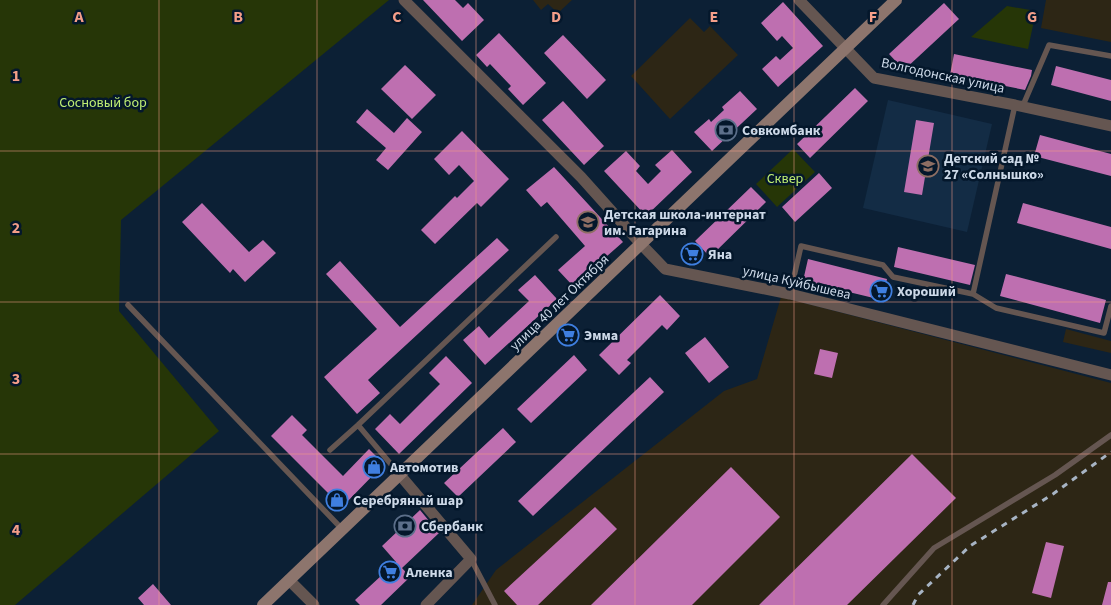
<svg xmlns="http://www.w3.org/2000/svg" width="1111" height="605" viewBox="0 0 1111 605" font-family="'Source Sans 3',sans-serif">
  <rect width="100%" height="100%" fill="#0c2035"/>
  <path fill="#2d2615" d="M533,0H572L558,13L548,4L541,10Z
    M1046,0H1111V42L1041,28Z
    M690,18L704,32L710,26L738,55L670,119L631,76Z
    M781,297L1111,383V605H472L496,570L724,391L757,379Z
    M1066,329L1111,341V353L1063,342Z"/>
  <path fill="#132c45" d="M888,100L992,124L967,232L863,208Z"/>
  <path fill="#263607" d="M0,0H389L121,220L119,311L219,431L15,605H0Z
    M1007,6L1036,11L1028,49L971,37Z
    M793,149L815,172L777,207L756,184Z"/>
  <path fill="#be6fb0" d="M423,0H455L463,8L468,3L484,20L462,41Z
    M783,2L823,46L778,87L762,69L776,56L780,60L793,48L782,36L777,41L761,23Z
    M944,3L959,19L904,70L889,54Z
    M499,33L546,83L523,105L508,89L511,86L490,64L487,67L476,55Z
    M563,35L606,80L587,99L544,53Z
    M954,54L1032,70L1031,76L1025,90L950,75Z
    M405,65L436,95L412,119L381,89Z
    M1056,66L1111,80V101L1051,85Z
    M855,88L868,101L810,158L797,144Z
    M740,91L757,109L712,151L694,132L709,119L711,122L724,110L722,107Z
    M563,101L604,146L584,165L542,120Z
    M367,109L394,133L407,118L422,132L388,170L376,160L386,148L356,122Z
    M916,120L934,123L922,195L904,192Z
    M462,131L509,179L481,207L477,203L435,244L421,230L455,196L457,198L474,181L459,165L449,175L434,159Z
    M1040,135L1111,154V176L1034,156Z
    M672,150L692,172L646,216L604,171L626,151L640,166L636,171L648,184L661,171L655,165Z
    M554,167L623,242L573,286L558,270L585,246L547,202L541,207L526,190Z
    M819,173L832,188L795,222L782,207Z
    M751,187L766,202L710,257L695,241Z
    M202,203L249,252L263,240L276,253L245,282L233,269L230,273L182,222Z
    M1023,203L1111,227V249L1017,223Z
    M497,238L509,250L368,380L380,393L357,414L324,377L377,329L326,274L340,261L400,327Z
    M898,247L975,265L970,285L894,267Z
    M808,259L887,279L882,300L803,281Z
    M1006,274L1106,300L1100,323L1000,296Z
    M535,275L557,299L485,365L463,340L479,326L489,338L529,301L518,290Z
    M660,295L680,316L667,330L662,325L627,360L631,363L619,375L599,355Z
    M705,337L729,367L709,383L685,353Z
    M820,349L838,353L832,378L814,374Z
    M574,355L587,370L531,423L517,409Z
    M446,356L472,383L399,454L375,429L390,414L400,424L440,384L429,373Z
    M650,377L664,392L533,516L518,501Z
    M292,415L307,430L302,435L343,476L369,449L384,464L342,507L271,436Z
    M503,428L516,442L458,497L444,483Z
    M912,454L956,498L847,605H759Z
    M731,467L780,517L692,605H591Z
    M595,507L617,529L538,605H517L504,591Z
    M420,510L439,533L402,568L410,577L381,605H360L355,600L396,562L382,546Z
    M1046,542L1064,546L1051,598L1032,593Z
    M1108,582H1111V605H1102Z
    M153,584L171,605H144L138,598Z"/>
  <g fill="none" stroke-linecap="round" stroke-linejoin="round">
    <path stroke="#655651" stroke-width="5.5" d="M790,294L801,246L883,265L893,277L973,294L1015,105L1024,103L1049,45L1111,56
      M973,294L996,308L1104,333L1111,306
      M128,305L342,529
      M358,425L400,475
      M330,450L358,425L556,237
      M471,559L495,605
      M883,605L934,548L1055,475L1111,435"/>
    <path stroke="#655651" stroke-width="11" d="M404,0L581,177L641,244L665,269L790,294L1111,375
      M799,0L874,78L1015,105L1111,126
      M400,475L471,559L426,605
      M289,580L314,605"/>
    <path stroke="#8d756d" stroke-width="12" d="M263,605L896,0"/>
    <path stroke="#a7b4c4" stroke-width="3" stroke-dasharray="6 6" stroke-linecap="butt" d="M913,605L918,595L970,546L1053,494L1111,452"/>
  </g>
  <path fill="none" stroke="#f49e89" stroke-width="1" stroke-opacity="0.55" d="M159,0V605M317,0V605M476,0V605M635,0V605M794,0V605M952,0V605M0,151H1111M0,302H1111M0,454H1111"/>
  <defs>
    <g id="bank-ring" transform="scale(1.125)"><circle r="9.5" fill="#04172b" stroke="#5c6f8a" stroke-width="1.5"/><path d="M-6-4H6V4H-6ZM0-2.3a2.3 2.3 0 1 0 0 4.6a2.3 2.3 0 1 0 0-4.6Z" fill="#5c6f8a"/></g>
    <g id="school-ring" transform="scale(1.125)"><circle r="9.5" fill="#04172b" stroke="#8d6e63" stroke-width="1.5"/><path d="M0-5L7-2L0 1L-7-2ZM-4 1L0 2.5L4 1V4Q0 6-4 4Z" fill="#8d6e63"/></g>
    <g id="supermarket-ring" transform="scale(1.125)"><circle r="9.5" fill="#04172b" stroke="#3f7fe0" stroke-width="1.5"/><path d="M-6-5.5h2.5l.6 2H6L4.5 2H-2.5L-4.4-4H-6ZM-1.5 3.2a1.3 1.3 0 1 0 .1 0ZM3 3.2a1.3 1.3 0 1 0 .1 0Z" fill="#3f7fe0"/></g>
    <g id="shop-ring" transform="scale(1.125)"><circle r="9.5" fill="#04172b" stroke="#3f7fe0" stroke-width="1.5"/><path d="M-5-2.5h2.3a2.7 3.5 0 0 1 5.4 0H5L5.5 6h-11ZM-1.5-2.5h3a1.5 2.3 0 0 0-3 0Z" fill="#3f7fe0"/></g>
  </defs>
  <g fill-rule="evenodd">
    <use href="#bank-ring" x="726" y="130"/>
    <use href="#school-ring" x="928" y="166"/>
    <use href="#school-ring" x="588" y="222"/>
    <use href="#supermarket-ring" x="692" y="254"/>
    <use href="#supermarket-ring" x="881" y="291"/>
    <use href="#supermarket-ring" x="568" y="335"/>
    <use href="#shop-ring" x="374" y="467"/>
    <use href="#shop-ring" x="337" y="500"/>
    <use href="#bank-ring" x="405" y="526"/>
    <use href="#supermarket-ring" x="390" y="572"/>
  </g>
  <g text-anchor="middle" stroke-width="5" stroke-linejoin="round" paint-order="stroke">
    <g font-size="14" fill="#cdd9e8" stroke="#04172b">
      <text transform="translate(943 75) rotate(12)" y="5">Волгодонская улица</text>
      <text transform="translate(797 282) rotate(13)" y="5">улица Куйбышева</text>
      <text transform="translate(559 302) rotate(-44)" y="5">улица 40 лет Октября</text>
    </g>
    <g font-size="14" fill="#bfee73" stroke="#04172b">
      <text x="103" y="107">Сосновый бор</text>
      <text x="785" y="183">Сквер</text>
    </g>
    <g font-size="14" font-weight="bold" fill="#cdd9e8" stroke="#04172b" text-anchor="start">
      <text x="742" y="135">Совкомбанк</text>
      <text x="944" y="163">Детский сад №<tspan x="944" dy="16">27 «Солнышко»</tspan></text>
      <text x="604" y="219">Детская школа-интернат<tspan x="604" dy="16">им. Гагарина</tspan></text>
      <text x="708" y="259">Яна</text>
      <text x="897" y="296">Хороший</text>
      <text x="584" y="340">Эмма</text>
      <text x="390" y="472">Автомотив</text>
      <text x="353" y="505">Серебряный шар</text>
      <text x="421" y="531">Сбербанк</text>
      <text x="406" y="577">Аленка</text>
    </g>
  </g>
  <g font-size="16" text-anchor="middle" font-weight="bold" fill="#f49e89" stroke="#04172b" stroke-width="5" stroke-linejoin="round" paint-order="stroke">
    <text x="79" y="22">A</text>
    <text x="238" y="22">B</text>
    <text x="397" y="22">C</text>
    <text x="556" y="22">D</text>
    <text x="714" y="22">E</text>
    <text x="873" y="22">F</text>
    <text x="1032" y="22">G</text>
    <text x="16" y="81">1</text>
    <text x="16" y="233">2</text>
    <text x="16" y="384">3</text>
    <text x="16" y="535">4</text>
  </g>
</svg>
